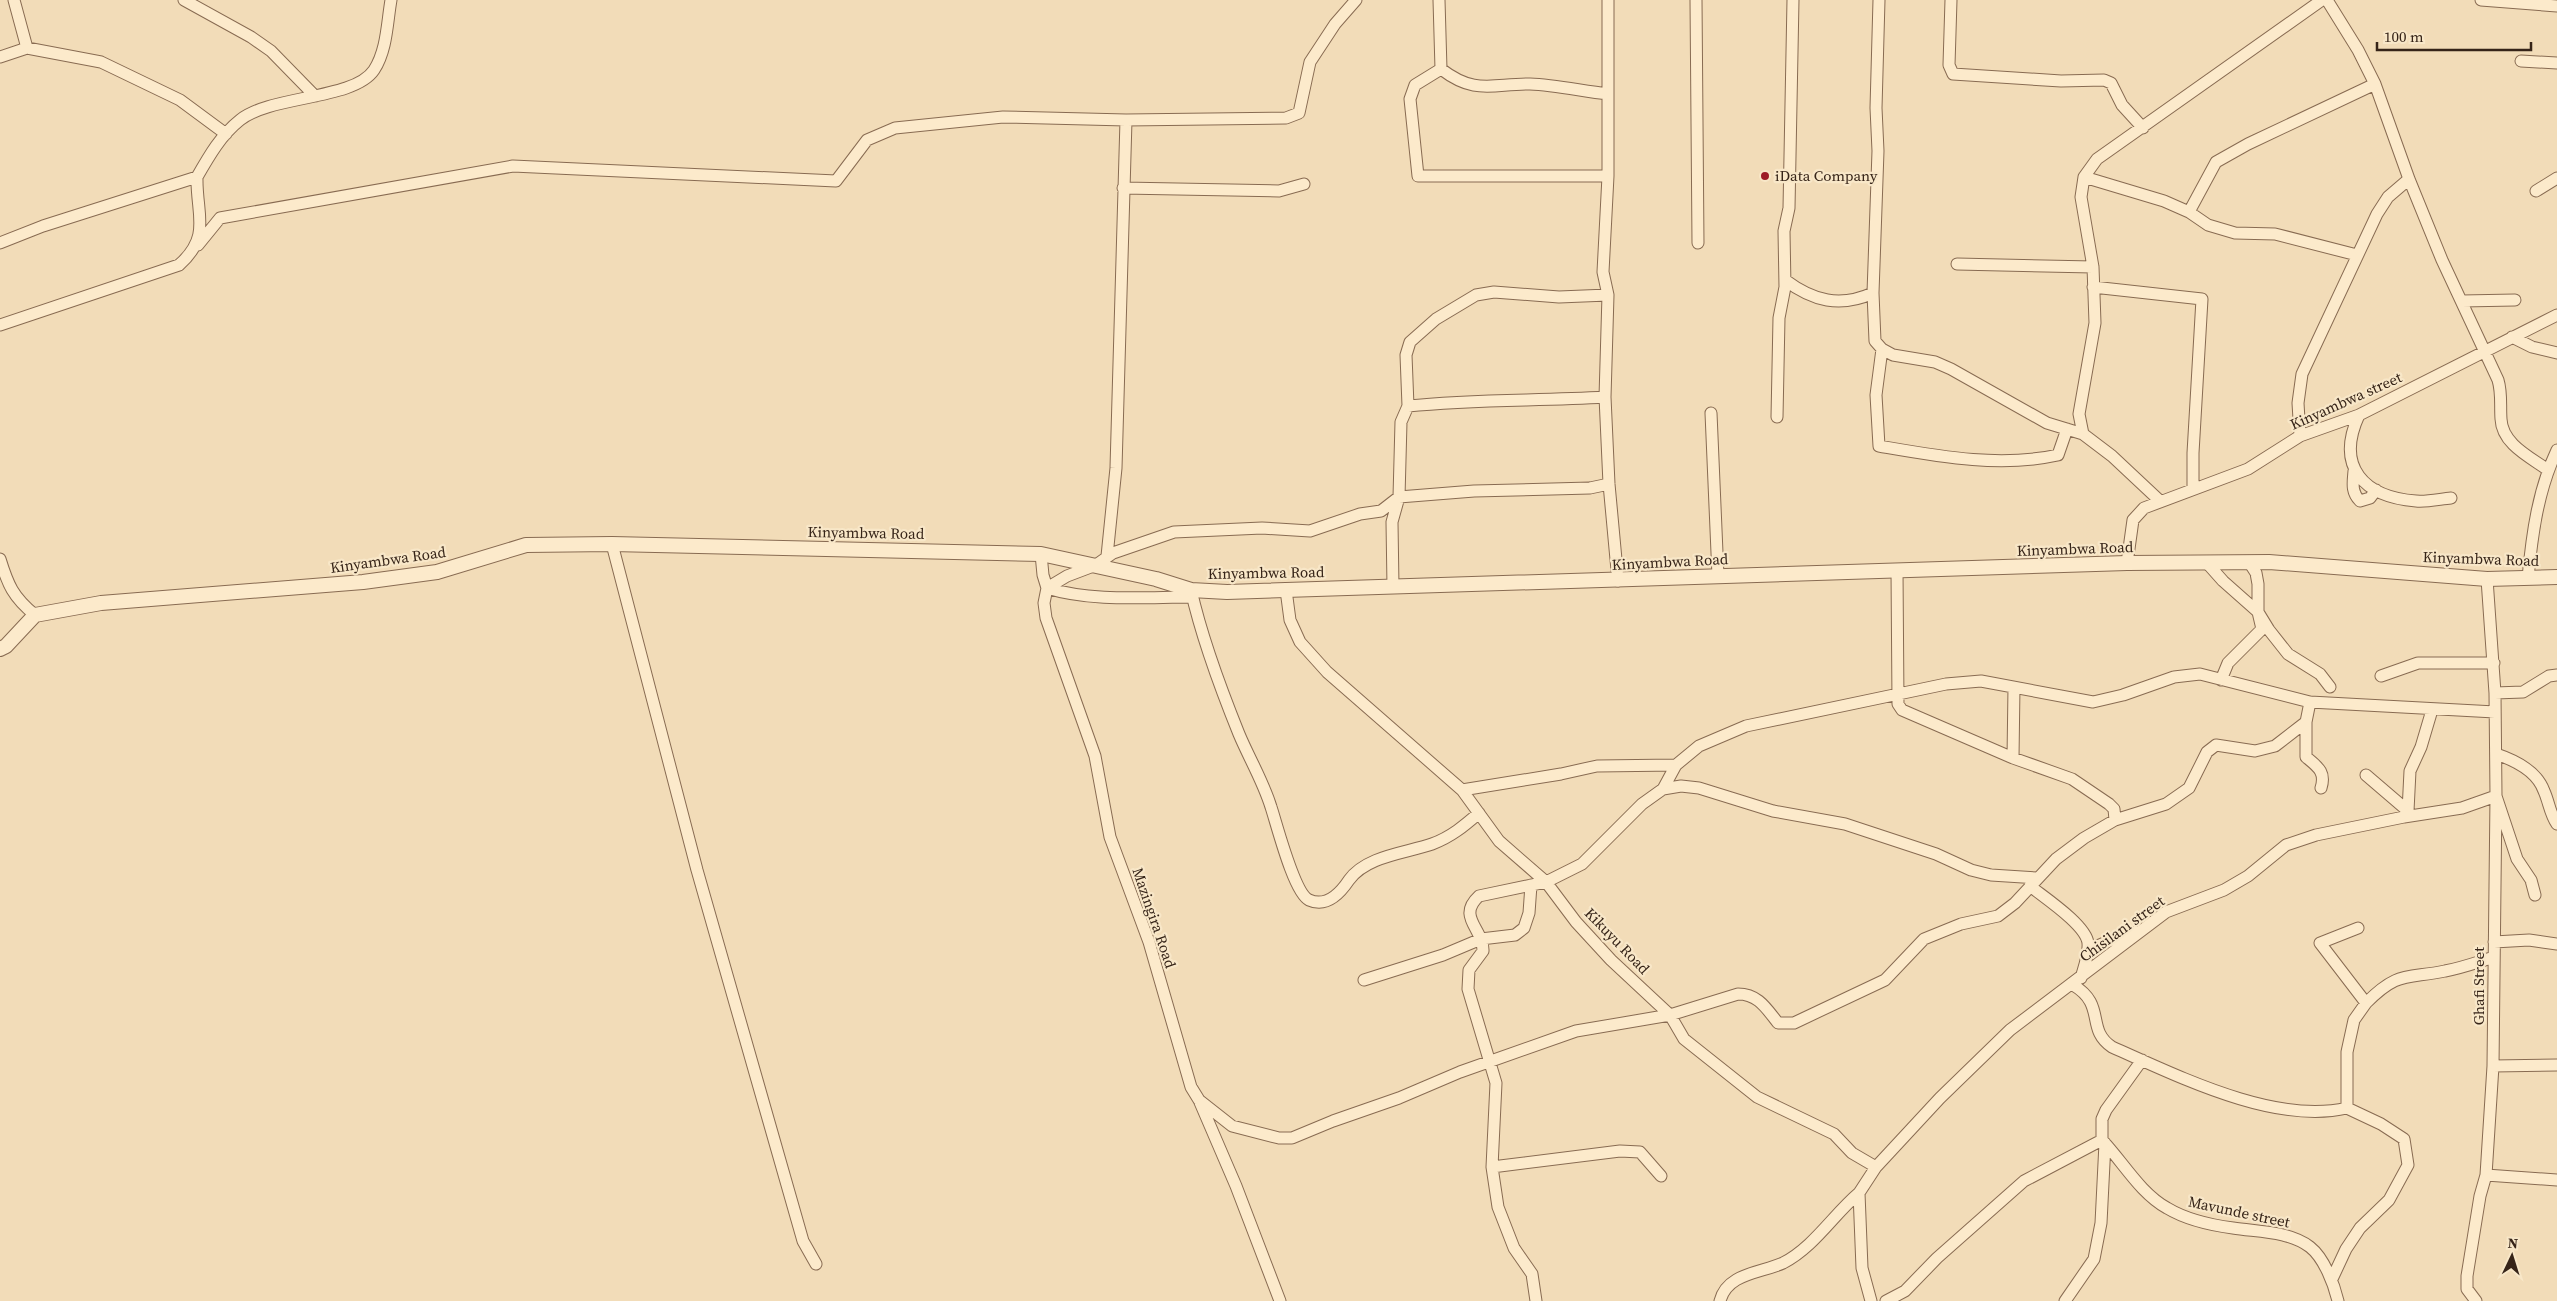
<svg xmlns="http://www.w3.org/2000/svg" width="2557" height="1301" viewBox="0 0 2557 1301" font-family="'Source Serif 4',serif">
  <rect width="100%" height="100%" fill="#f2dcb8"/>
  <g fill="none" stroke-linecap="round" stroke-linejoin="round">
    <g stroke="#886b52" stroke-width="13">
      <path id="minor" d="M14,0L27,48L101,62L180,100L226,134
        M184,0L251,37L271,51L315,96
        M1439,0L1441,69C1475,95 1491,84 1530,84C1555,85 1582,91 1608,94
        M1608,0V176L1603,272L1608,295L1605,397L1609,484L1618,581
        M1696,0L1698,243
        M1879,0L1876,108L1878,151L1873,293L1875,341L1882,349L1893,355L1935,362L1951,369L2047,423L2083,434
        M1951,0L1949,65L1953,74L2061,81L2104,80L2111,83L2122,105L2143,128
        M2327,0L2358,50L2375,84L2409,179L2442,260L2498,380C2502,393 2500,405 2501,419C2502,444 2530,457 2548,470
        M2481,0L2557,6
        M0,57L27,48
        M2521,61L2557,63
        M1441,69L1415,85L1410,99L1418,176H1608
        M2084,177L2164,201L2189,212L2208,225L2235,233L2275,234L2357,255
        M1123,188L1279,191L1304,184
        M2536,191L2557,178
        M2189,212L2216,162L2248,144L2375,84
        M0,243L43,226L197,177C209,156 221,135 240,120C271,95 354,100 374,70C387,50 387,23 391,0
        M198,245L220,218L513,166L836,181L867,140L895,128L1003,117L1126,120L1286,118L1299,113L1310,62L1335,24L1356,0
        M1957,264L2093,267
        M1785,280C1813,301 1840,308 1873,293
        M2093,287L2202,299L2193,453V489
        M2462,301L2515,300
        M0,325L179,265C212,236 196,214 197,177
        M2512,337L2532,347L2557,353
        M1882,349L1876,395L1879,446C1937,456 1999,468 2058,455L2067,429
        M1408,406L1406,355L1410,342L1436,319L1476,295L1494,292L1559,297L1608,295
        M1711,413L1718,576
        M2359,415C2335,467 2364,497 2416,501C2427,502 2440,499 2451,498
        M1777,417L1779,318L1785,287L1784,231L1789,208L1793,0
        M2300,436L2298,403L2302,374L2377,214L2388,197L2409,179
        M2354,471C2353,483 2351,492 2360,501L2370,498L2376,490
        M2160,501L2112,456L2083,434L2079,414L2095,323L2093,267L2081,197L2084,177L2097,159L2322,0
        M612,544L697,870L803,1241L816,1264
        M1041,554L1043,575L1047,588C1092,602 1146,597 1192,597
        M1107,556L1116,468L1126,120
        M0,559C8,585 13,597 35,615
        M2249,562L2256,573L2258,584V612L2269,630L2288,654L2320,674L2330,687
        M2127,563L2133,520L2144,508L2248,469L2300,436L2359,415L2557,315
        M2207,563L2223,581L2258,612L2262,629L2228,663L2221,680
        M1897,570L1898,704L1902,710L2013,758L2072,779L2109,804L2114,809L2115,820
        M2528,578C2532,534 2538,490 2557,450
        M2487,579L2495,693L2496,796L2517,859L2531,880L2535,895
        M1393,587L1392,522L1399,497L1401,422L1408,406C1474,399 1539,401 1605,397
        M1191,590C1202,639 1220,687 1239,734C1249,758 1263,781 1271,807C1277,825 1294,893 1309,900C1327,908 1341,892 1349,880C1366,856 1406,853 1432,844C1451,837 1464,826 1479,813
        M1286,590L1290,620L1300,642L1327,672L1462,790L1499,841L1546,882L1576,922L1611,960L1670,1015L1684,1039L1757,1097L1834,1134L1852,1153L1876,1167L1859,1193L1862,1268L1871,1301
        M2381,676L2418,663H2494
        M2495,693L2523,692L2549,676L2557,675
        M2306,722V757C2318,767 2326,772 2321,788
        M2496,754C2514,760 2537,771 2544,791C2549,802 2550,814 2557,824
        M2013,758L2014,687
        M2366,775L2408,811L2410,771L2421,747L2432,710
        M1663,789L1676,765L1699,746L1746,726L1946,684L1981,681L2093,702L2123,695L2174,677L2200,674L2310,702L2495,712
        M1462,790L1561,774L1597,766L1676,765
        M2030,886C2045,898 2086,925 2088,943C2089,955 2084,967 2081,978
        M2494,942L2529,940L2557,944
        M2088,950L2116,938L2136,932
        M1364,980L1443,955L1481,939L1515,935L1524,928L1529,913L1531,885
        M2073,985C2107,1005 2085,1029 2112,1047C2178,1076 2275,1125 2347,1108
        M2366,1003C2398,971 2405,979 2445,971C2462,968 2478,962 2494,957
        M2142,1060L2106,1110L2102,1119V1140C2123,1162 2140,1193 2167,1208C2187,1220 2210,1225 2233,1228C2258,1232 2289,1231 2310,1247C2324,1258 2334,1284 2338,1301
        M2493,1066L2557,1065
        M1199,1100L1232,1126L1279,1138H1292L1333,1121L1399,1098L1460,1072L1576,1031L1670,1015L1738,994C1758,994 1766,1008 1778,1023H1794L1885,980L1924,939L1961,924L1998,916L2015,903L2056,859L2084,838L2115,820L2166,804L2189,788L2207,752L2216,745L2255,751L2275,746L2306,722L2310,702
        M1492,1167L1620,1151L1640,1152L1661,1176
        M1876,1167L1940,1098L2010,1030L2166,912L2224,890L2248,876L2286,845L2316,835L2404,817L2462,808L2496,796
        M2486,1175L2557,1180
        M2332,1279L2346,1249L2360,1228L2389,1200L2408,1165L2404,1139L2381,1124L2347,1108V1052L2354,1020L2366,1003L2320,943L2358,928
        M1280,1301L1236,1186L1199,1100L1191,1087L1149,942L1110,837L1095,756L1046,618L1044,603L1047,588L1067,576L1096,565L1113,553L1174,532L1262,528L1310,531L1360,514L1381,511L1399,497L1474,491L1590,488L1609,484
        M1536,1301L1532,1274L1514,1248L1498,1207L1492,1167L1496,1083L1468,989L1469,970L1483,951C1484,929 1456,917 1479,896L1546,882L1582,864L1642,804L1663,789L1681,786L1699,788L1773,811L1845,824L1936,854L1971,870L1991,875L2037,878
        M1720,1301C1727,1273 1761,1273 1783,1263C1814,1247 1833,1215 1859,1193
        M1886,1301L1905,1291L1937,1258L2024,1181L2102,1140
        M2065,1301L2094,1259L2101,1223L2105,1143
        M2476,1301L2467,1289V1276L2480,1196L2486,1175L2493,1066L2496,796"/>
    </g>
    <g stroke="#886b52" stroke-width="16">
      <path id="tertiary" d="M0,649L6,646L35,615L101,603L363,582L437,572L526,545L612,544L1041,554L1156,579L1191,590L1227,592L2127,563L2269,562L2487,579L2557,577"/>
    </g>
    <use href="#minor" stroke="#fceacb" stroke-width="11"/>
    <use href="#tertiary" stroke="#fceacb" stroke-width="14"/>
  </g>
  <circle fill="#9d1c27" stroke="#f8e7c8" stroke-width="2" cx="1765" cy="176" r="5"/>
  <g text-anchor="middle" stroke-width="4.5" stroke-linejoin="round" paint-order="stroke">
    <g font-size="15" fill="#362418" stroke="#f8e7c8" text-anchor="start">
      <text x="1775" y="181">iData Company</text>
    </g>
    <g font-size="15" fill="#362418" stroke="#f8e7c8">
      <text transform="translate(2346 401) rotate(-24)" y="5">Kinyambwa street</text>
      <text transform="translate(866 533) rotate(1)" y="5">Kinyambwa Road</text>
      <text transform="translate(2075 549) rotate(-2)" y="5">Kinyambwa Road</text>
      <text transform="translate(2481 559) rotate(2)" y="5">Kinyambwa Road</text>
      <text transform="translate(388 560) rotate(-8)" y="5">Kinyambwa Road</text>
      <text transform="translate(1670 562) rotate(-3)" y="5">Kinyambwa Road</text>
      <text transform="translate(1266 573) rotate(-1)" y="5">Kinyambwa Road</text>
      <text transform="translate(1154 918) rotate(71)" y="5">Mazingira Road</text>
      <text transform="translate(2122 929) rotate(-36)" y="5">Chisilani street</text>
      <text transform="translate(1617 941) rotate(46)" y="5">Kikuyu Road</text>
      <text transform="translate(2479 986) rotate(-90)" y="5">Ghafi Street</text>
      <text transform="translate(2239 1212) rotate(12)" y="5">Mavunde street</text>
    </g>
  </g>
  <g transform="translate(2512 1256) rotate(4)" stroke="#f8e7c8" stroke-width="4" paint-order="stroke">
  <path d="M0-4L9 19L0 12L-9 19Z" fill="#362418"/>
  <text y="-8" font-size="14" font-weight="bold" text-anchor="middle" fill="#362418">N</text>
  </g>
  <path d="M2377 42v8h154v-8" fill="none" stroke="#362418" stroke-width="2.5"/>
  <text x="2384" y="42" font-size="15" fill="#362418" stroke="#f8e7c8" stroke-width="4" paint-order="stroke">100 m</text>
</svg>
